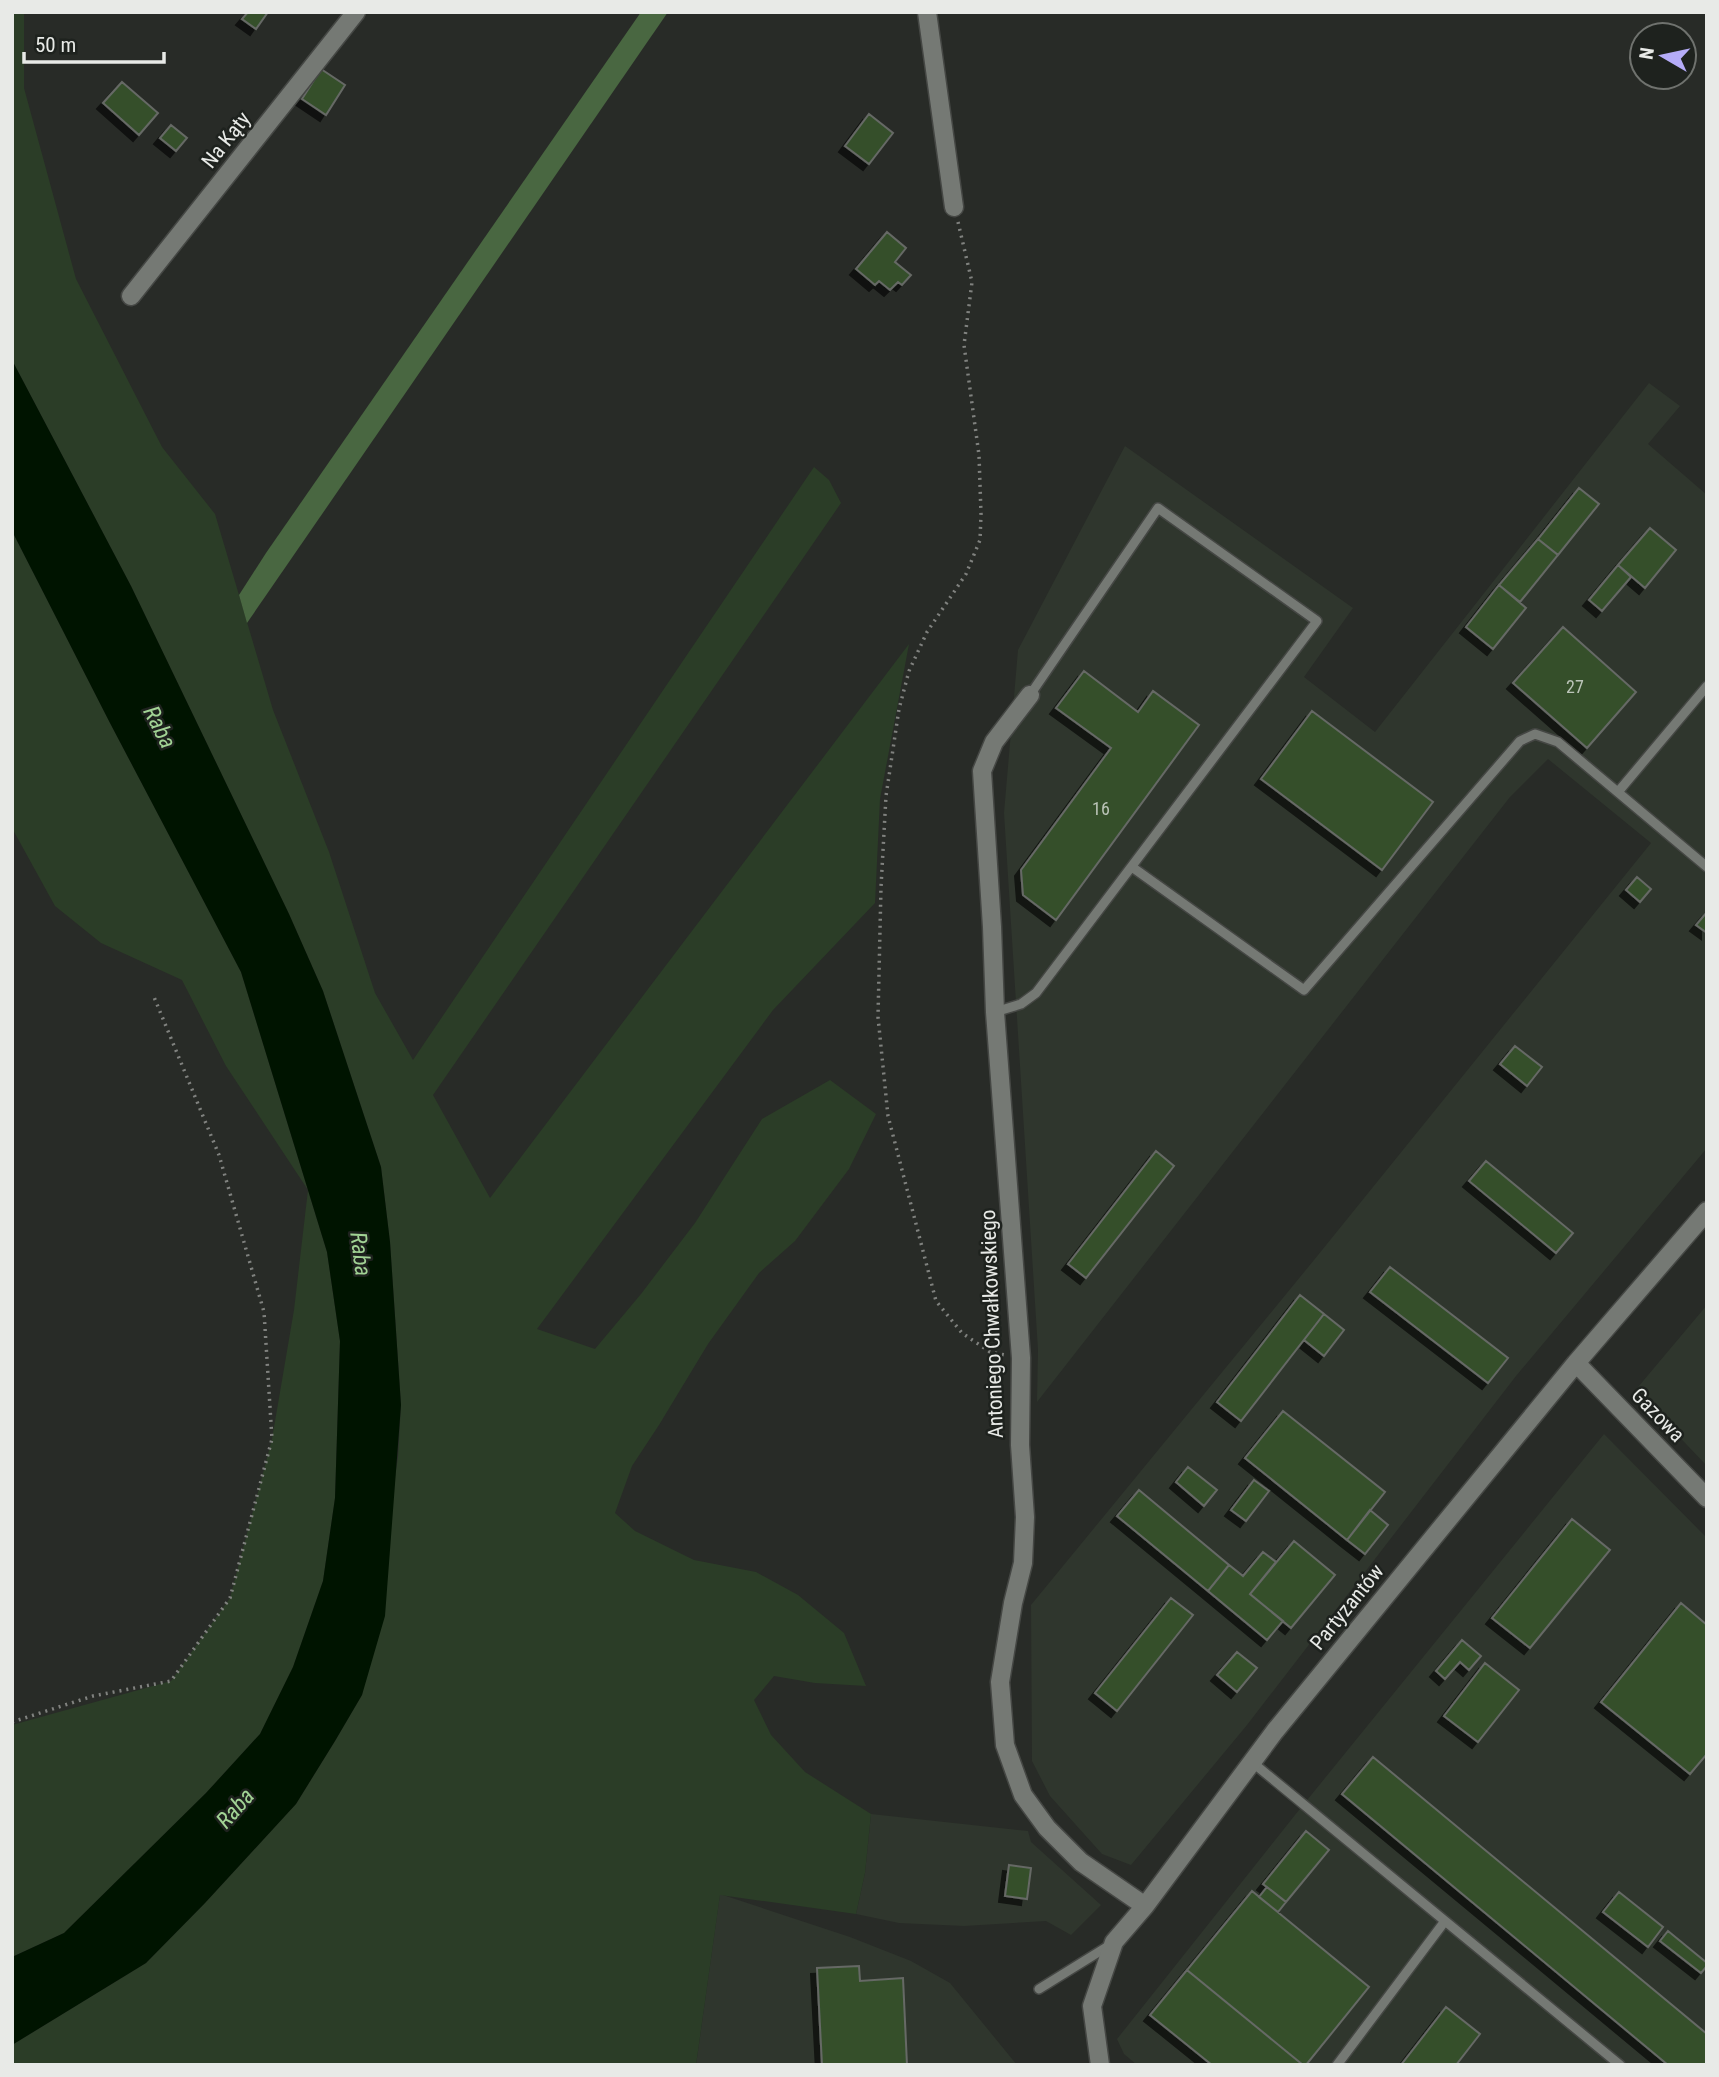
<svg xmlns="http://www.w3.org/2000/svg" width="1719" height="2077" viewBox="0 0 1719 2077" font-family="'Roboto Condensed',sans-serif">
  <defs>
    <filter id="shadow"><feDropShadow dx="-6" dy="6" stdDeviation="0" flood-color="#0009"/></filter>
  </defs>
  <rect width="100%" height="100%" fill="#282b27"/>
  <path fill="#2f362d" d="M1649,383L1680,406L1648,444L1707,495V1148L1516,1376L1247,1725L1131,1865L1102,1854L1050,1796L1032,1761L1031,1605L1314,1260L1651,843L1548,759L1510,797L1037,1402L1038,1350L1004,813L1018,650L1125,446L1353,608L1304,677L1375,732Z
    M1707,1305V1466L1667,1424L1633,1393Z
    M1604,1434L1707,1538V2065H1137L1124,2054L1117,2039L1295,1815Z
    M871,1814L1028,1831L1031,1842L1101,1905L1071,1935L1046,1921L964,1926L899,1923L856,1914L865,1873Z
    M720,1894L850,1937L911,1961L950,1983L1017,2065H696Z"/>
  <path fill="#2b3d27" d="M12,12H24V88L76,279L162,447L215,514L273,710L329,852L375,993L413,1060L814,467L829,480L841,503L433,1095L490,1198L909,644L880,799L875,903L773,1010L537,1329L595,1349L641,1294L695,1223L762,1119L830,1080L876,1114L849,1169L795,1241L759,1273L708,1344L659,1425L632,1466L615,1513L635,1531L694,1560L756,1572L798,1595L844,1633L866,1686L815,1683L774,1676L754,1700L771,1735L805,1772L871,1814L865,1873L856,1914L720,1895L696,2065H12V2045L146,1963L205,1903L296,1804L335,1741L362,1695L398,1457L401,1405L390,1242L381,1167L323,991L289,914L131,586L12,360Z
    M12,531L110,723L241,972L327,1252L340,1341L335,1498L323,1581L293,1667L260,1734L206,1793L64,1933L12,1957V1725L171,1681L230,1598L272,1439L294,1310L308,1190L226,1066L182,980L101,943L55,906L12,828Z"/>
  <path fill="#496741" d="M641,12H668L247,623L239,595L266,553Z"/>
  <path fill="#001400" d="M12,360L131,586L289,914L323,991L381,1167L390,1242L401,1405L385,1616L362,1695L335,1741L296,1804L205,1903L146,1963L12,2045V1957L64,1933L206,1793L260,1734L293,1667L323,1581L335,1498L340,1341L327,1252L241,972L110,723L12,531Z"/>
  <path fill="#34502c" stroke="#666965" stroke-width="2" filter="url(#shadow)" d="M248,12H268L256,29L242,19Z
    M321,69L345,85L326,115L302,99Z
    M122,82L158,113L139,135L103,103Z
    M869,114L893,133L869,164L845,146Z
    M171,125L187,138L176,151L160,138Z
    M887,232L906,248L895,262L911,275L902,285L898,282L890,290L879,281L875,285L856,269Z
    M1579,488L1599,504L1558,555L1538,539Z
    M1650,528L1676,550L1645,588L1618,565Z
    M1538,539L1558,555L1520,602L1499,585Z
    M1618,565L1631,577L1602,611L1589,600Z
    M1499,585L1526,608L1493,649L1466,627Z
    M1563,627L1636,692L1587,748L1513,683Z
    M1084,671L1138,712L1153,691L1199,725L1056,920L1023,895L1021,870L1111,748L1056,708Z
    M1312,711L1433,802L1382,870L1261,779Z
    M1637,877L1651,889L1640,902L1626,890Z
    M1707,912V933L1696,925Z
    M1515,1046L1542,1067L1527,1086L1500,1064Z
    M1156,1151L1174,1166L1086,1278L1068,1264Z
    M1486,1161L1573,1233L1556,1253L1469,1181Z
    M1390,1267L1508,1358L1488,1383L1370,1292Z
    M1300,1295L1324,1314L1241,1421L1217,1402Z
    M1324,1314L1344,1330L1324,1356L1304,1340Z
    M1283,1411L1385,1492L1347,1540L1245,1458Z
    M1188,1467L1217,1490L1204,1506L1176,1482Z
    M1254,1480L1269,1491L1246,1521L1231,1510Z
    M1139,1490L1229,1565L1208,1591L1117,1516Z
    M1370,1510L1388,1525L1365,1554L1347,1540Z
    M1572,1519L1610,1550L1530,1648L1492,1618Z
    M1294,1541L1335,1575L1291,1628L1250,1594Z
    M1263,1552L1276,1562L1250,1594L1283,1621L1267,1640L1208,1591L1229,1565L1243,1576Z
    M1171,1598L1193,1615L1117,1711L1095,1693Z
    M1681,1603L1707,1625V1754L1690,1774L1601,1702Z
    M1462,1640L1481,1656L1469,1670L1460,1662L1445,1679L1436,1671Z
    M1237,1652L1257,1668L1237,1692L1217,1675Z
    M1485,1663L1519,1690L1478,1742L1444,1716Z
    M1373,1757L1707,2034V2065H1668L1342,1794Z
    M1306,1831L1329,1850L1286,1902L1263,1884Z
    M1009,1865L1031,1868L1027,1899L1005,1896Z
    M1267,1887L1286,1902L1278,1912L1259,1897Z
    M1252,1891L1369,1987L1306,2065H1303L1187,1970Z
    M1619,1892L1663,1927L1648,1947L1603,1912Z
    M1668,1931L1707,1963V1966L1701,1973L1660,1941Z
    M859,1966L860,1981L903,1978L907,2065H822L817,1968Z
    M1187,1970L1303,2065H1212L1150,2015Z
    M1446,2007L1480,2034L1456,2065H1401Z"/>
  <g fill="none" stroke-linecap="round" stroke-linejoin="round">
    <g stroke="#454744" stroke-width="12">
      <path id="lane" d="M1618,792L1707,686
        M1132,867L1304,990L1520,741L1535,734L1558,742L1707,867
        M995,1012L1021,1004L1036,993L1317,621L1158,508L1030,695
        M1252,1762L1620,2065
        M1039,1989L1110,1945
        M1337,2065L1445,1921"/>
    </g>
    <g stroke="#454744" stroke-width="21">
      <path id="street" d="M927,12L954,207
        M131,296L356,12
        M1030,695L994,742L982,771L992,927L995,1012L1021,1358L1020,1445L1025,1517L1023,1563L1013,1603L1000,1682L1005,1745L1023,1795L1047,1828L1081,1862L1145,1906
        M1576,1363L1707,1498
        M1100,2065L1092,2006L1114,1942L1145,1906L1275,1731L1576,1363L1707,1211"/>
    </g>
    <path stroke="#80827f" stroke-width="3.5" stroke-dasharray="2 5" stroke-linecap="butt" d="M958,222L972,282L964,345L979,455L981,514L980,540L966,574L927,632L909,671L899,709L886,796L881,887L878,1017L888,1116L936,1301L962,1333L990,1352L1005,1355
      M12,1722L93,1696L171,1681L230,1598L272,1439L264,1312L219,1155L154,997"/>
    <use href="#lane" stroke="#757974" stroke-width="9"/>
    <use href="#street" stroke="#757974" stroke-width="18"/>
  </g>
  <g text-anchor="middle" stroke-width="5" stroke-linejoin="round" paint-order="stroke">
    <g font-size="18" fill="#bbc4b8">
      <text x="1575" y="693">27</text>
      <text x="1101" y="815">16</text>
    </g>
    <g font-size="21" fill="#e8eae7" stroke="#1e221e">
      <text transform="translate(226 140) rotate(-52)" y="7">Na Kąty</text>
      <text transform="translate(992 1324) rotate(-92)" y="7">Antoniego Chwałkowskiego</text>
      <text transform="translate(1658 1415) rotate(46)" y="7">Gazowa</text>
      <text transform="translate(1347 1607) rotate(-51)" y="7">Partyzantów</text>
    </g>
    <g font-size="23" font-style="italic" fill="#a2d395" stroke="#1e221e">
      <text transform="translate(160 727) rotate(63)" y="8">Raba</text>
      <text transform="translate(361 1254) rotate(83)" y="8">Raba</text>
      <text transform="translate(235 1808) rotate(-49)" y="8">Raba</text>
    </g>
  </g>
  <rect width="1719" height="2077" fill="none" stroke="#e8eae7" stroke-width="28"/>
  <g transform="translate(1663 56) rotate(279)"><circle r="33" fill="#1e221e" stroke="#6f726e" stroke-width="2"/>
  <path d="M0-5L12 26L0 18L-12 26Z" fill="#b5acf8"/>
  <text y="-10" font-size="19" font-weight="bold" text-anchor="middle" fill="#e8eae7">N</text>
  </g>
  <path d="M24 52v10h140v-10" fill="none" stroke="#e8eae7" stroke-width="3.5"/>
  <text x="35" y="52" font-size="21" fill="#e8eae7" stroke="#1e221e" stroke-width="5" paint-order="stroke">50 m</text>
</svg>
